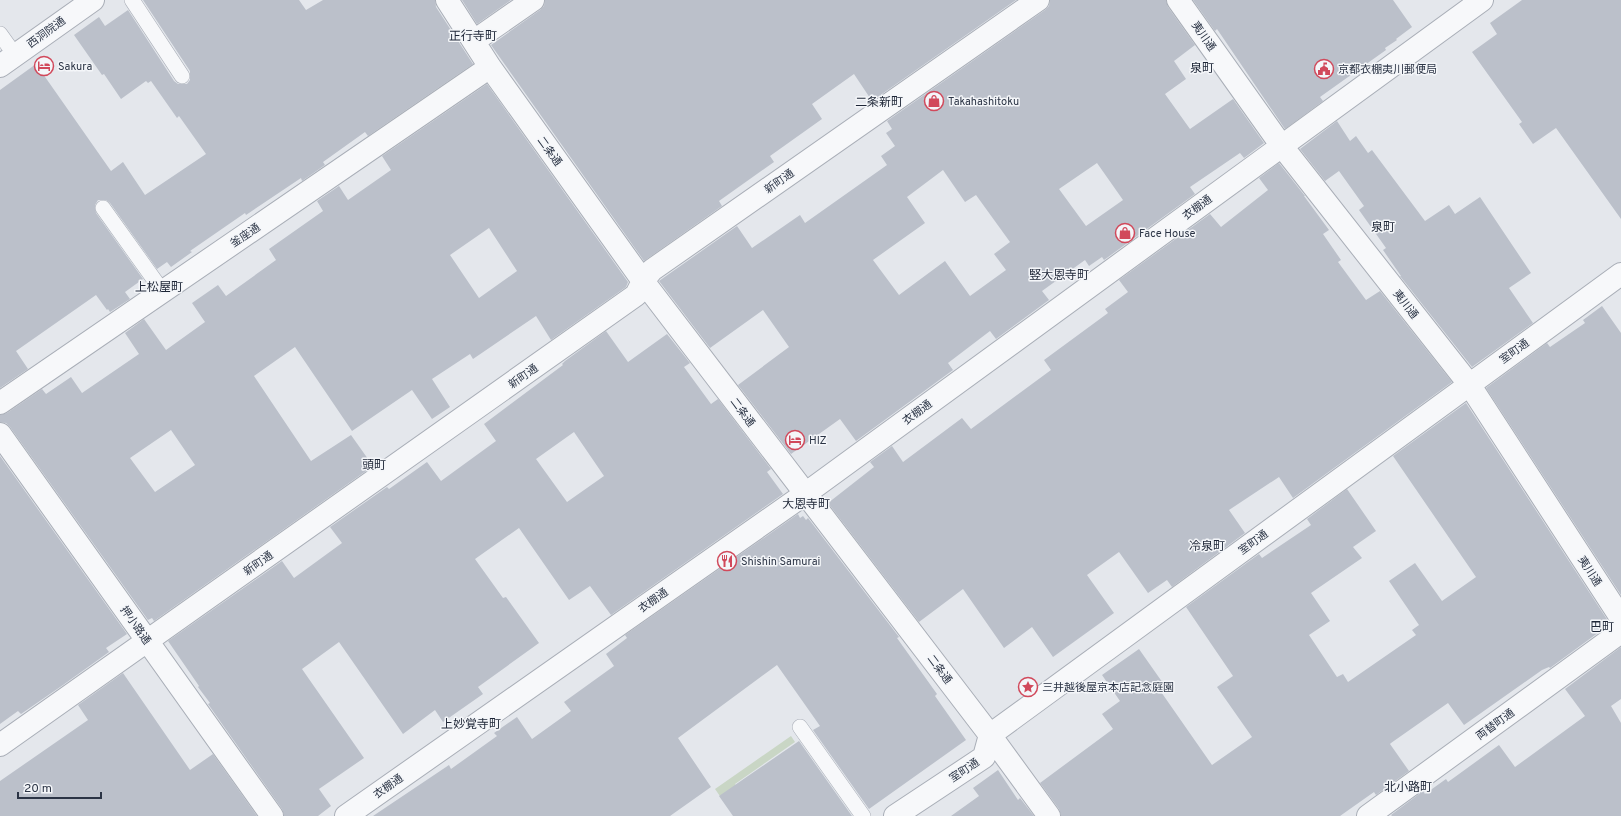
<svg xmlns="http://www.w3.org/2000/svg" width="1621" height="816" viewBox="0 0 1621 816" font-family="Overpass,'Noto Sans JP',sans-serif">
  <rect width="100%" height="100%" fill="#e4e7ec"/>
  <path fill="#c9d6c5" d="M791,736L795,742L735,784L747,801L731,812L715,789Z"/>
  <path fill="#bbc0ca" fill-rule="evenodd" d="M143,0H299L306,10L323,0H435L436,7L473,64L368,136L365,132L323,162L325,165L302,181L301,178L246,215L245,213L190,251L192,252L171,267L167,262L157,269L110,203L106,200H98L95,205L96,213L143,279L125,292L130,299L110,312L108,309L107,310L96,295L16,351L28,369L0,388V90L36,64L111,171L123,162L145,195L206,154L179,116L177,118L151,81L148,83L146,81L121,99L104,74L102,75L74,35L99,17L105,26L128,10L174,81L178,84H187L190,80V71Z
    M462,0H511L477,24Z
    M545,0H1016L872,101L854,74L812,104L822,119L770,156L774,162L719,201L722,206L644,261L491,45L540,10L544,6Z
    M1050,0H1166L1168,7L1195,45L1174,61L1186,79L1165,94L1190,129L1233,99L1264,143L1244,158L1240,153L1190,187L1195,194L1104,260L1102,257L1089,266L1085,260L1042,291L1049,300L996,339L990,331L948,363L953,370L856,441L840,419L791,454L738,385L789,347L763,310L710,348L659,281L737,226L752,248L800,215L805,223L887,165L881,156L895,146L886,133L892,129L887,121L1045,10L1049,6ZM1097,163L1123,200L1086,226L1059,189ZM943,170L965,202L976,195L1010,242L994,254L1006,270L970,296L945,261L899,295L873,260L925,223L907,197Z
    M1193,0H1393L1412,27L1396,39L1397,40L1385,48L1386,50L1320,97L1323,101L1285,129L1217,29L1215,31Z
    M1522,0H1621V219L1556,128L1533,144L1519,124L1522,122L1472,52L1497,34L1490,23Z
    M487,84L628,282L626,287L551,340L536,316L473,359L470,354L432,379L450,407L432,419L412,390L352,431L295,347L254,376L311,461L351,435L373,466L154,621L152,618L148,620L10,427L6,423L0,422V415L7,413L42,389L46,394L71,377L82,393L139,354L125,333L144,319L166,350L205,322L192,303L218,285L226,296L276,260L269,249L323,211L317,201L339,186L348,200L391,170L382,156ZM489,228L517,271L479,298L450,255ZM171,430L195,465L155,492L130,458Z
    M1337,121L1350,141L1356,136L1368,153L1372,150L1425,221L1449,205L1455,214L1480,197L1531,273L1509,288L1533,323L1472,367L1400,276H1401L1383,250L1386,248L1359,210L1364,206L1339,171L1325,181L1300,149Z
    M1279,163L1305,196H1304L1329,230L1323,234L1341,260L1338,262L1366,300L1380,291L1452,382L1293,498L1279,477L1229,510L1245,533L1172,587L1167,580L1148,593L1119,552L1087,575L1114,613L1053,657L1032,627L1004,648L963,589L919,622L828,503L874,467L870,462L892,446L903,462L962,418L971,429L1051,370L1044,360L1108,313L1105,309L1128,292L1119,280L1210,214L1221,227L1268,190L1259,178Z
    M1602,306L1621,333V595L1486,388L1547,343L1550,347L1585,323L1583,320Z
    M606,331L628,362L667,334L690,363L684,367L711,404L718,399L771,469L767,472L783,494L611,615L590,586L569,600L519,528L475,559L503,598L506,597L539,643L478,687L483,694L443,722L435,710L403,734L339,642L302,669L364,758L319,789L331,806L318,816H284L282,809L208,704L210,703L198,687L199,686L168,641L282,561L294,578L342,543L330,527L387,487L389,489L427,462L441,481L496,441L484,424L563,365L562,364L565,361ZM574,432L604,476L567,502L536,459Z
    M1466,403L1610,624L1550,668L1549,667L1542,670L1464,725L1448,703L1391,743L1390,744L1409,771L1376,795L1374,792L1340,816H1061L1059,809L1040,783L1113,729L1102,714L1120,701L1102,675L1139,649L1165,686L1159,689L1212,765L1252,737L1217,687L1233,676L1186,607L1259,554L1262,558L1311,525L1307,519L1347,489L1376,531L1353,547L1362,558L1311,593L1330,621L1309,635L1337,677L1343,674L1348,682L1416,635L1412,630L1419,625L1389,581L1415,563L1442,601L1476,577L1393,456Z
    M0,456L127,634L106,648L109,652L63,685L21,714L18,711L0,724Z
    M798,514L800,518L803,516L806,520L808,518L899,637L897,638L937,694L935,696L966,740L869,809L813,730L820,726L777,665L678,738L711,787L670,816H373L449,765L451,769L497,736L494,733L517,717L532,739L571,711L564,702L614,666L606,654L627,638L625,635Z
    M1621,647V699L1611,706L1621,723V816H1392L1391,815L1423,791L1425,794L1446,779L1448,782L1499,745L1515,767L1585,716L1565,689Z
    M123,673L190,770L213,754L257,816H0V781L88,720L78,705Z
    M799,741L852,816H733L719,796Z
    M998,770L1018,800L1020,798L1034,816H951L979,796L973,788Z"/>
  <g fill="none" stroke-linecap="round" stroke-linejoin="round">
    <g stroke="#a9aeb7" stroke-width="16">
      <path id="service" d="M132,0L182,76
        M0,34L15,55
        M103,208L163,292
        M800,727L863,816"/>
    </g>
    <g stroke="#a9aeb7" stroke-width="24">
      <path id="minor" d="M447,0L490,67L643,281L990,735L1049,816
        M1178,0L1281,145L1469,384L1621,618
        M474,41L533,0
        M0,66L93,0
        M0,403L490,67
        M0,434L272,816
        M0,745L636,295L643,281L652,270L1038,0
        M346,816L805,494L1482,0
        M895,816L984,757L990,735L1621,274
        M1368,816L1621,632"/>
    </g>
    <use href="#service" stroke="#f7f8fa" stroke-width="15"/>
    <use href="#minor" stroke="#f7f8fa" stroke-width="22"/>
  </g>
  <defs>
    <g id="hotel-ring" transform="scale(1)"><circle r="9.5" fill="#f4f6f9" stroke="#d1495b" stroke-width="1.5"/><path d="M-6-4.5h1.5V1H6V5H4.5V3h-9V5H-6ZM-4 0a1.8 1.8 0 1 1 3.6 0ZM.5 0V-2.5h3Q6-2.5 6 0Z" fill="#d1495b"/></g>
    <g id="civic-ring" transform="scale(1)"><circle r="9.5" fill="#f4f6f9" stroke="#d1495b" stroke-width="1.5"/><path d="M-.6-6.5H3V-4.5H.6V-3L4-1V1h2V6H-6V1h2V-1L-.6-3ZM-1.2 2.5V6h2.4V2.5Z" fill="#d1495b"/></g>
    <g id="shop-ring" transform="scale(1)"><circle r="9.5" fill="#f4f6f9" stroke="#d1495b" stroke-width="1.5"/><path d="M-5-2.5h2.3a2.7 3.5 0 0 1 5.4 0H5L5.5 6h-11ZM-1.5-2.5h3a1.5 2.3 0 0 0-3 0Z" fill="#d1495b"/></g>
    <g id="restaurant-ring" transform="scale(1)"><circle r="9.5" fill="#f4f6f9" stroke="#d1495b" stroke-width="1.5"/><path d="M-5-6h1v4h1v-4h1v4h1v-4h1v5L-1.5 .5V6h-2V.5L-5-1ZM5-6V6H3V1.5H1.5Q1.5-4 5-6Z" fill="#d1495b"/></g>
    <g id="sight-ring" transform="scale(1)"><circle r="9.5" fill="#f4f6f9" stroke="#d1495b" stroke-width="1.5"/><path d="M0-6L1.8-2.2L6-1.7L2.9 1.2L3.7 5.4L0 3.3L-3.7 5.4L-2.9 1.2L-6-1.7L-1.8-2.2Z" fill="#d1495b"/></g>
  </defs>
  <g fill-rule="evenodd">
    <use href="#hotel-ring" x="44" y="66"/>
    <use href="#civic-ring" x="1324" y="69"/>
    <use href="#shop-ring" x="934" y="101"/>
    <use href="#shop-ring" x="1125" y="233"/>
    <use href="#hotel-ring" x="795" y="440"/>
    <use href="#restaurant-ring" x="727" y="561"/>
    <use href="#sight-ring" x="1028" y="687"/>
  </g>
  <g text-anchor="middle" stroke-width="3" stroke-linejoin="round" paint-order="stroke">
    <g font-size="11" fill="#2b3445" stroke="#f4f6f9">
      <text transform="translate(46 32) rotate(-36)" y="4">西洞院通</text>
      <text transform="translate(1204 36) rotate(55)" y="4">夷川通</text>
      <text transform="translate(550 151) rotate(54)" y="4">二条通</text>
      <text transform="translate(779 181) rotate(-35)" y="4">新町通</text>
      <text transform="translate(1197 207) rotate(-36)" y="4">衣棚通</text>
      <text transform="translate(245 235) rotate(-34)" y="4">釜座通</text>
      <text transform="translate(1406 304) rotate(52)" y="4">夷川通</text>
      <text transform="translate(1514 351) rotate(-36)" y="4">室町通</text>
      <text transform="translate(523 376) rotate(-35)" y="4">新町通</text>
      <text transform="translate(743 412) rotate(53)" y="4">二条通</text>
      <text transform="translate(917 412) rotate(-36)" y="4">衣棚通</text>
      <text transform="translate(1253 542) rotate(-36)" y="4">室町通</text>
      <text transform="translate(258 563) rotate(-35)" y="4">新町通</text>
      <text transform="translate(1590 571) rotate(57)" y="4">夷川通</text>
      <text transform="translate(653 600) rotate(-35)" y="4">衣棚通</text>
      <text transform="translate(136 625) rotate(55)" y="4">押小路通</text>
      <text transform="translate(940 669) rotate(53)" y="4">二条通</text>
      <text transform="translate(1495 724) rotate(-36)" y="4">両替町通</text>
      <text transform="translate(964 770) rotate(-34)" y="4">室町通</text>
      <text transform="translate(388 786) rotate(-35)" y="4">衣棚通</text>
    </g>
    <g font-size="11" fill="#2b3445" stroke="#f4f6f9" text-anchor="start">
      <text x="58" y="70">Sakura</text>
      <text x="1338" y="73">京都衣棚夷川郵便局</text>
      <text x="948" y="105">Takahashitoku</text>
      <text x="1139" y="237">Face House</text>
      <text x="809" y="444">HIZ</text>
      <text x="741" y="565">Shishin Samurai</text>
      <text x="1042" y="691">三井越後屋京本店記念庭園</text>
    </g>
    <g font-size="12" fill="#1d2536" stroke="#f4f6f9">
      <text x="473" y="40">正行寺町</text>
      <text x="1202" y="72">泉町</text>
      <text x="879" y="106">二条新町</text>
      <text x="1383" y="231">泉町</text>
      <text x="1059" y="279">竪大恩寺町</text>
      <text x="159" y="291">上松屋町</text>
      <text x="374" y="469">頭町</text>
      <text x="806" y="508">大恩寺町</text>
      <text x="1207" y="550">冷泉町</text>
      <text x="1602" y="631">巴町</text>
      <text x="471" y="728">上妙覚寺町</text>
      <text x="1408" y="791">北小路町</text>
    </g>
  </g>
  <path d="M18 792v6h83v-6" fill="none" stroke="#2b3445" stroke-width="2"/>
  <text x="24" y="792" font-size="12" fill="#2b3445" stroke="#f4f6f9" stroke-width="3" paint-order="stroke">20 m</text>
</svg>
